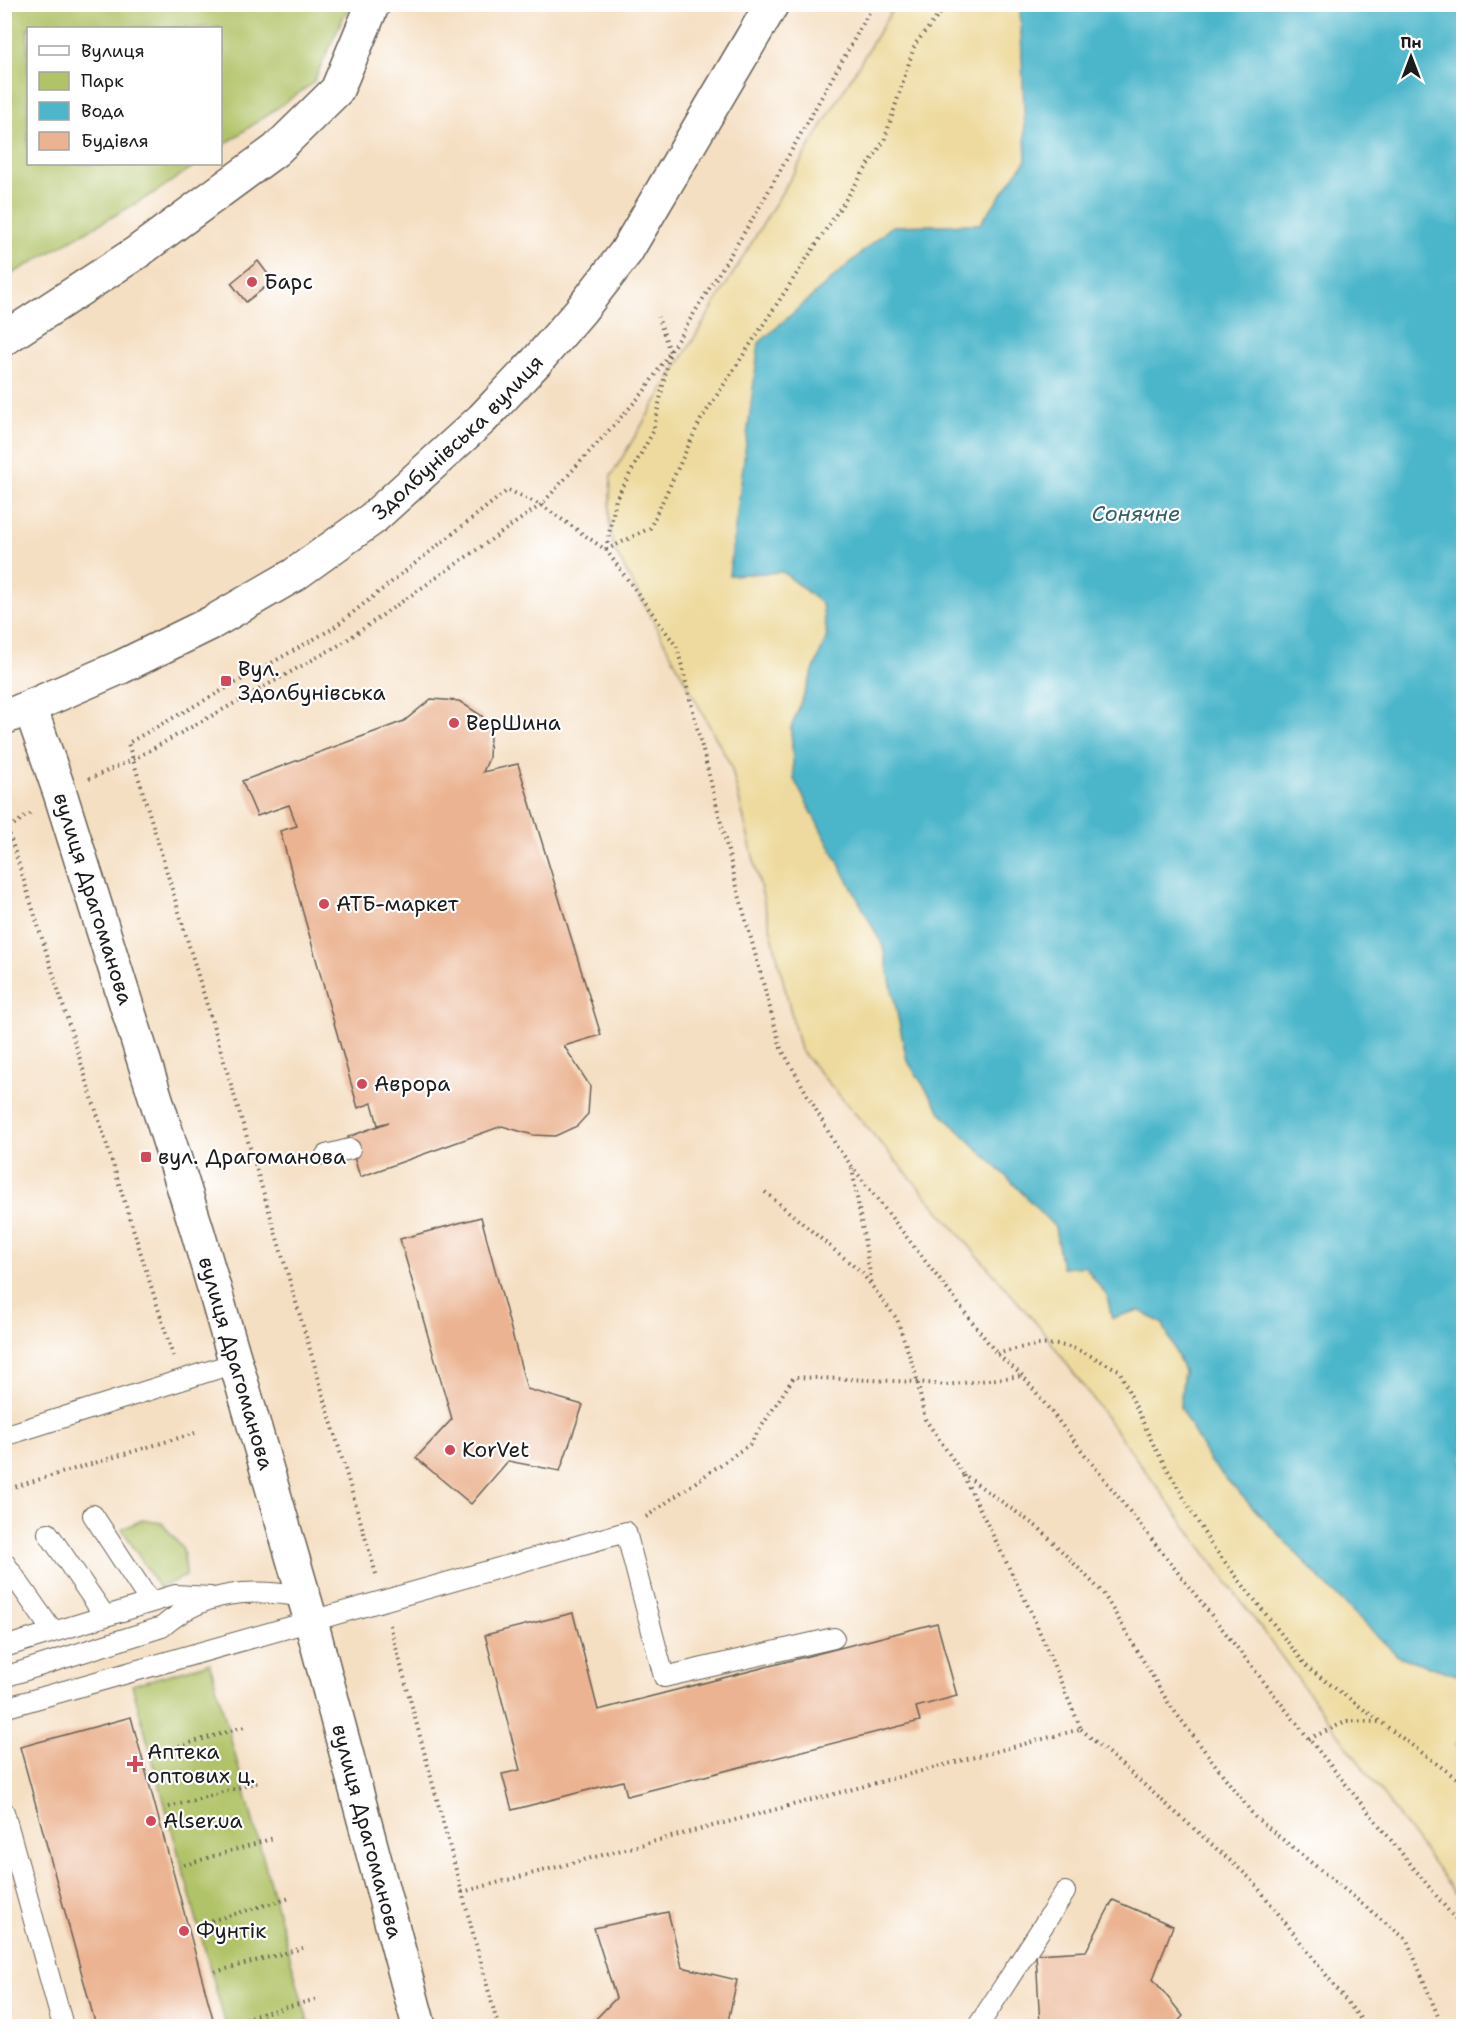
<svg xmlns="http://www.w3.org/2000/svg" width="1468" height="2031" viewBox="0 0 1468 2031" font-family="'Shantell Sans',sans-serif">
  <rect width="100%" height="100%" fill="#fff"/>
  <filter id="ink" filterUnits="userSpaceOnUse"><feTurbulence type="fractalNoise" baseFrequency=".0167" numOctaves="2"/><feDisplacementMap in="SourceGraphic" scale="12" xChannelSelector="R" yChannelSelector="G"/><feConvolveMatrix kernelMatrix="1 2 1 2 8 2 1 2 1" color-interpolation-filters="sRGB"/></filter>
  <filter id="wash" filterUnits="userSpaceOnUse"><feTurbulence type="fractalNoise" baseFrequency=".008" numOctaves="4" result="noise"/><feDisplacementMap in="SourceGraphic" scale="24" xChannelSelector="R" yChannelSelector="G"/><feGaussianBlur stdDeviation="1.35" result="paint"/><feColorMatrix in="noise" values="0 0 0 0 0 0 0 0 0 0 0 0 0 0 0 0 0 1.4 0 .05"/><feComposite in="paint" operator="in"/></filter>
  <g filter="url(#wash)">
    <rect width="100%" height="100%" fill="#f5dfc3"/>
    <path fill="#b1c367" stroke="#667042" stroke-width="1.5" d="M5,4H349V5L313,83L221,147L220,28H28V164H197L154,193L5,278Z
      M142,1520L162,1523L183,1549L186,1576L159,1588L122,1529Z
      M210,1663L309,2026H226L132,1685Z"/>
    <path fill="#eeda9e" stroke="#857b5d" stroke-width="1.5" d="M895,5H1020L1027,160L980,224L892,226L729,575L783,572L822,604L827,636L791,728L794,779L883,946L907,1060L943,1115L1008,1178L1055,1227L1062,1268L1085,1266L1107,1296L1112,1318L1139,1310L1163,1324L1184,1371L1180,1407L1211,1463L1332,1591L1398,1656L1463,1677V1737L1455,1745L1463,1747V1904L1042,1330L800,1050L731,766L613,547L609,519L611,476Z"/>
    <path fill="#4cb6ca" stroke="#346973" stroke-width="1.5" d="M1020,5H1463V1677L1398,1656L1332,1591L1211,1463L1180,1407L1184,1371L1163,1324L1139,1310L1112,1318L1107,1296L1085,1266L1062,1268L1055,1227L1008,1178L943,1115L907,1060L883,946L794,779L791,728L827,636L822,604L783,572L729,575L759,343L892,226L980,224L1026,160Z"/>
    <g id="blocks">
      <path fill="#ebb391" d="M258,261L273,281L246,302L231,283Z
        M431,699L459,701L482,716L490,735L489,758L483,772L518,764L601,1035L564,1046L590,1086L588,1114L577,1126L555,1136L533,1135L502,1126L360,1177L348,1137L389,1122L378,1125L372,1103L358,1108L280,831L297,826L289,805L257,816L242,781L404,721Z
        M481,1217L527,1389L583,1405L560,1471L508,1461L471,1504L416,1458L452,1419L400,1239Z
        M573,1613L598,1710L937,1623L957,1696L916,1707L920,1721L627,1796L623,1781L512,1810L502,1774L520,1770L485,1635Z
        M131,1717L215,2026H96L20,1747Z
        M1113,1900L1173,1926L1153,1979L1183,2016L1174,2026H1040L1036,1954L1086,1951Z
        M668,1912L682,1967L737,1980L727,2026H589L616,1998L594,1928Z"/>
    </g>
  </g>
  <g filter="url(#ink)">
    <use href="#blocks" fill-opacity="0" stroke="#686056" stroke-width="1.5"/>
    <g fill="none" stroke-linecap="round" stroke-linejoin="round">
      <g stroke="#686056" stroke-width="22">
        <path id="service" d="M326,1155L350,1149
          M4,1436L235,1363
          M93,1515L150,1602
          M48,1533L105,1616
          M4,1562L53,1632
          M4,1647L175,1595L210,1597
          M4,1677L162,1627C205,1590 251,1588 304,1597
          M4,1708L626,1532L664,1677L834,1638
          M4,1812L63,2026
          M978,2026L1065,1892"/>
      </g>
      <g stroke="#686056" stroke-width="36">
        <path id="minor" d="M4,339L136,253L276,150L337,90L373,4"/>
      </g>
      <g stroke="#686056" stroke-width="36">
        <g id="tertiary">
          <path id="s1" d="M30,707L60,793L198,1233L311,1621L419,2026"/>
          <path id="s2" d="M4,718L121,667L211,623L294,575L372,519L482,419L536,362L581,310L626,252L772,4"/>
        </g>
      </g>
      <path stroke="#686056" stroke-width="4" stroke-dasharray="1.5 4.5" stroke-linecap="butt" d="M606,549L616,499L653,432L670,352L658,317
        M606,550L650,528L700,421L884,141L915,44L948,4
        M89,779L134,759L341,644L541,505L643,393L670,352L755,215L874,4
        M4,817L173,1356
        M4,831L31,813
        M852,1168L872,1285
        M765,1192L862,1273L897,1319L916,1375L925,1419L963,1474L1040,1529L1103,1593L1169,1704L1255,1817L1407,1940L1442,2026
        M997,1354C1021,1347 1048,1340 1072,1348C1088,1353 1103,1363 1119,1370L1154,1446L1210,1543L1308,1668L1456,1778L1464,1791
        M4,1490L195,1433
        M646,1517L750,1444L794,1377L917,1382L946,1385L1022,1376
        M376,1574L270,1214L128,743L332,629L508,490L541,505L606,550L677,647L739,895L781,1048L837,1147L997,1354L1023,1376L1309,1739L1464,1930
        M390,1625L498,2026
        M1081,1729L1252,1880L1366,2026
        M1309,1739L1347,1721L1380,1722
        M156,1753L244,1727
        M169,1807L259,1782
        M184,1865L274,1838
        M462,1892L1081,1729L1031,1612L963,1475
        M200,1924L290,1898
        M215,1972L303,1948
        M227,2023L317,1999"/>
      <use href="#service" stroke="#fff" stroke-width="20"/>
      <use href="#minor" stroke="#fff" stroke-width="33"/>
      <use href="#tertiary" stroke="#fff" stroke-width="33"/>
    </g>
  </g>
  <g fill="#d1495b" stroke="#fff" stroke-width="2">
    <circle cx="252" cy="282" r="6"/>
    <rect x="220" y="675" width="12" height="12" rx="3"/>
    <circle cx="454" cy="723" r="6"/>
    <circle cx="324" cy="904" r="6"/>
    <circle cx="362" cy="1084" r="6"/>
    <rect x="140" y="1151" width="12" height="12" rx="3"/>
    <circle cx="450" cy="1450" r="6"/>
    <path d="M132 1755h6v6h6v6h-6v6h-6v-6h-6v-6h6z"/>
    <circle cx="151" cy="1821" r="6"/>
    <circle cx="184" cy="1931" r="6"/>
  </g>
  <g text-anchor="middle" stroke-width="4.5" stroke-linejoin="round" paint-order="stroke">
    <g font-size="21" fill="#1c1c1c" stroke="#fff" text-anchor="start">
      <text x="264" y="289">Барс</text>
      <text x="238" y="676">Вул.<tspan x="238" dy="24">Здолбунівська</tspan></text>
      <text x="466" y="730">ВерШина</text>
      <text x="336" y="911">АТБ-маркет</text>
      <text x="374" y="1091">Аврора</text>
      <text x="158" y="1164">вул. Драгоманова</text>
      <text x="462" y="1457">KorVet</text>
      <text x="147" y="1759">Аптека<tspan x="147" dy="24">оптових ц.</tspan></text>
      <text x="163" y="1828">Alser.ua</text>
      <text x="196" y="1938">Фунтік</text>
    </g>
    <g font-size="21" fill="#1c1c1c" stroke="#fff">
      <text dy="7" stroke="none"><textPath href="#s2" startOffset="538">Здолбунівська вулиця</textPath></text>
      <text dy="7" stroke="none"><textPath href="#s1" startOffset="202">вулиця Драгоманова</textPath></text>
      <text dy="7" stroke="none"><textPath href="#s1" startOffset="688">вулиця Драгоманова</textPath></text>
      <text dy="7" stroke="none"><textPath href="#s1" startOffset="1174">вулиця Драгоманова</textPath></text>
    </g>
    <g font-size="22" font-style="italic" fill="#32616a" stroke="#fff">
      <text x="1136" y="521">Сонячне</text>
    </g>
  </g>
  <rect width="1468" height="2031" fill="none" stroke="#fff" stroke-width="24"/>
  <rect x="27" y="27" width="195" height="138" fill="#ffffff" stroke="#a4a4a4" stroke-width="1.5"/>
  <rect x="39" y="46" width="30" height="9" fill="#ffffff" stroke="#a4a4a4" stroke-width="1.5"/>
  <text x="81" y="57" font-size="18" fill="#1c1c1c">Вулиця</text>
  <rect x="39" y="72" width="30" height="18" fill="#b1c367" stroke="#a4a4a4" stroke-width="1.5"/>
  <text x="81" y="87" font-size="18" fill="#1c1c1c">Парк</text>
  <rect x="39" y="102" width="30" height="18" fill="#4cb6ca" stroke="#a4a4a4" stroke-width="1.5"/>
  <text x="81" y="117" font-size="18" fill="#1c1c1c">Вода</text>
  <rect x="39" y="132" width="30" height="18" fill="#ebb391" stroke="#a4a4a4" stroke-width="1.5"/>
  <text x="81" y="147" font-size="18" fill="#1c1c1c">Будівля</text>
  <g transform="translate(1411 57)" stroke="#ffffff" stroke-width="4.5" paint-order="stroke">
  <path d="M0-4.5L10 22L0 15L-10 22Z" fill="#1c1c1c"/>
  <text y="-9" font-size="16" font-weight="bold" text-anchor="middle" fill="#1c1c1c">Пн</text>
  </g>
</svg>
